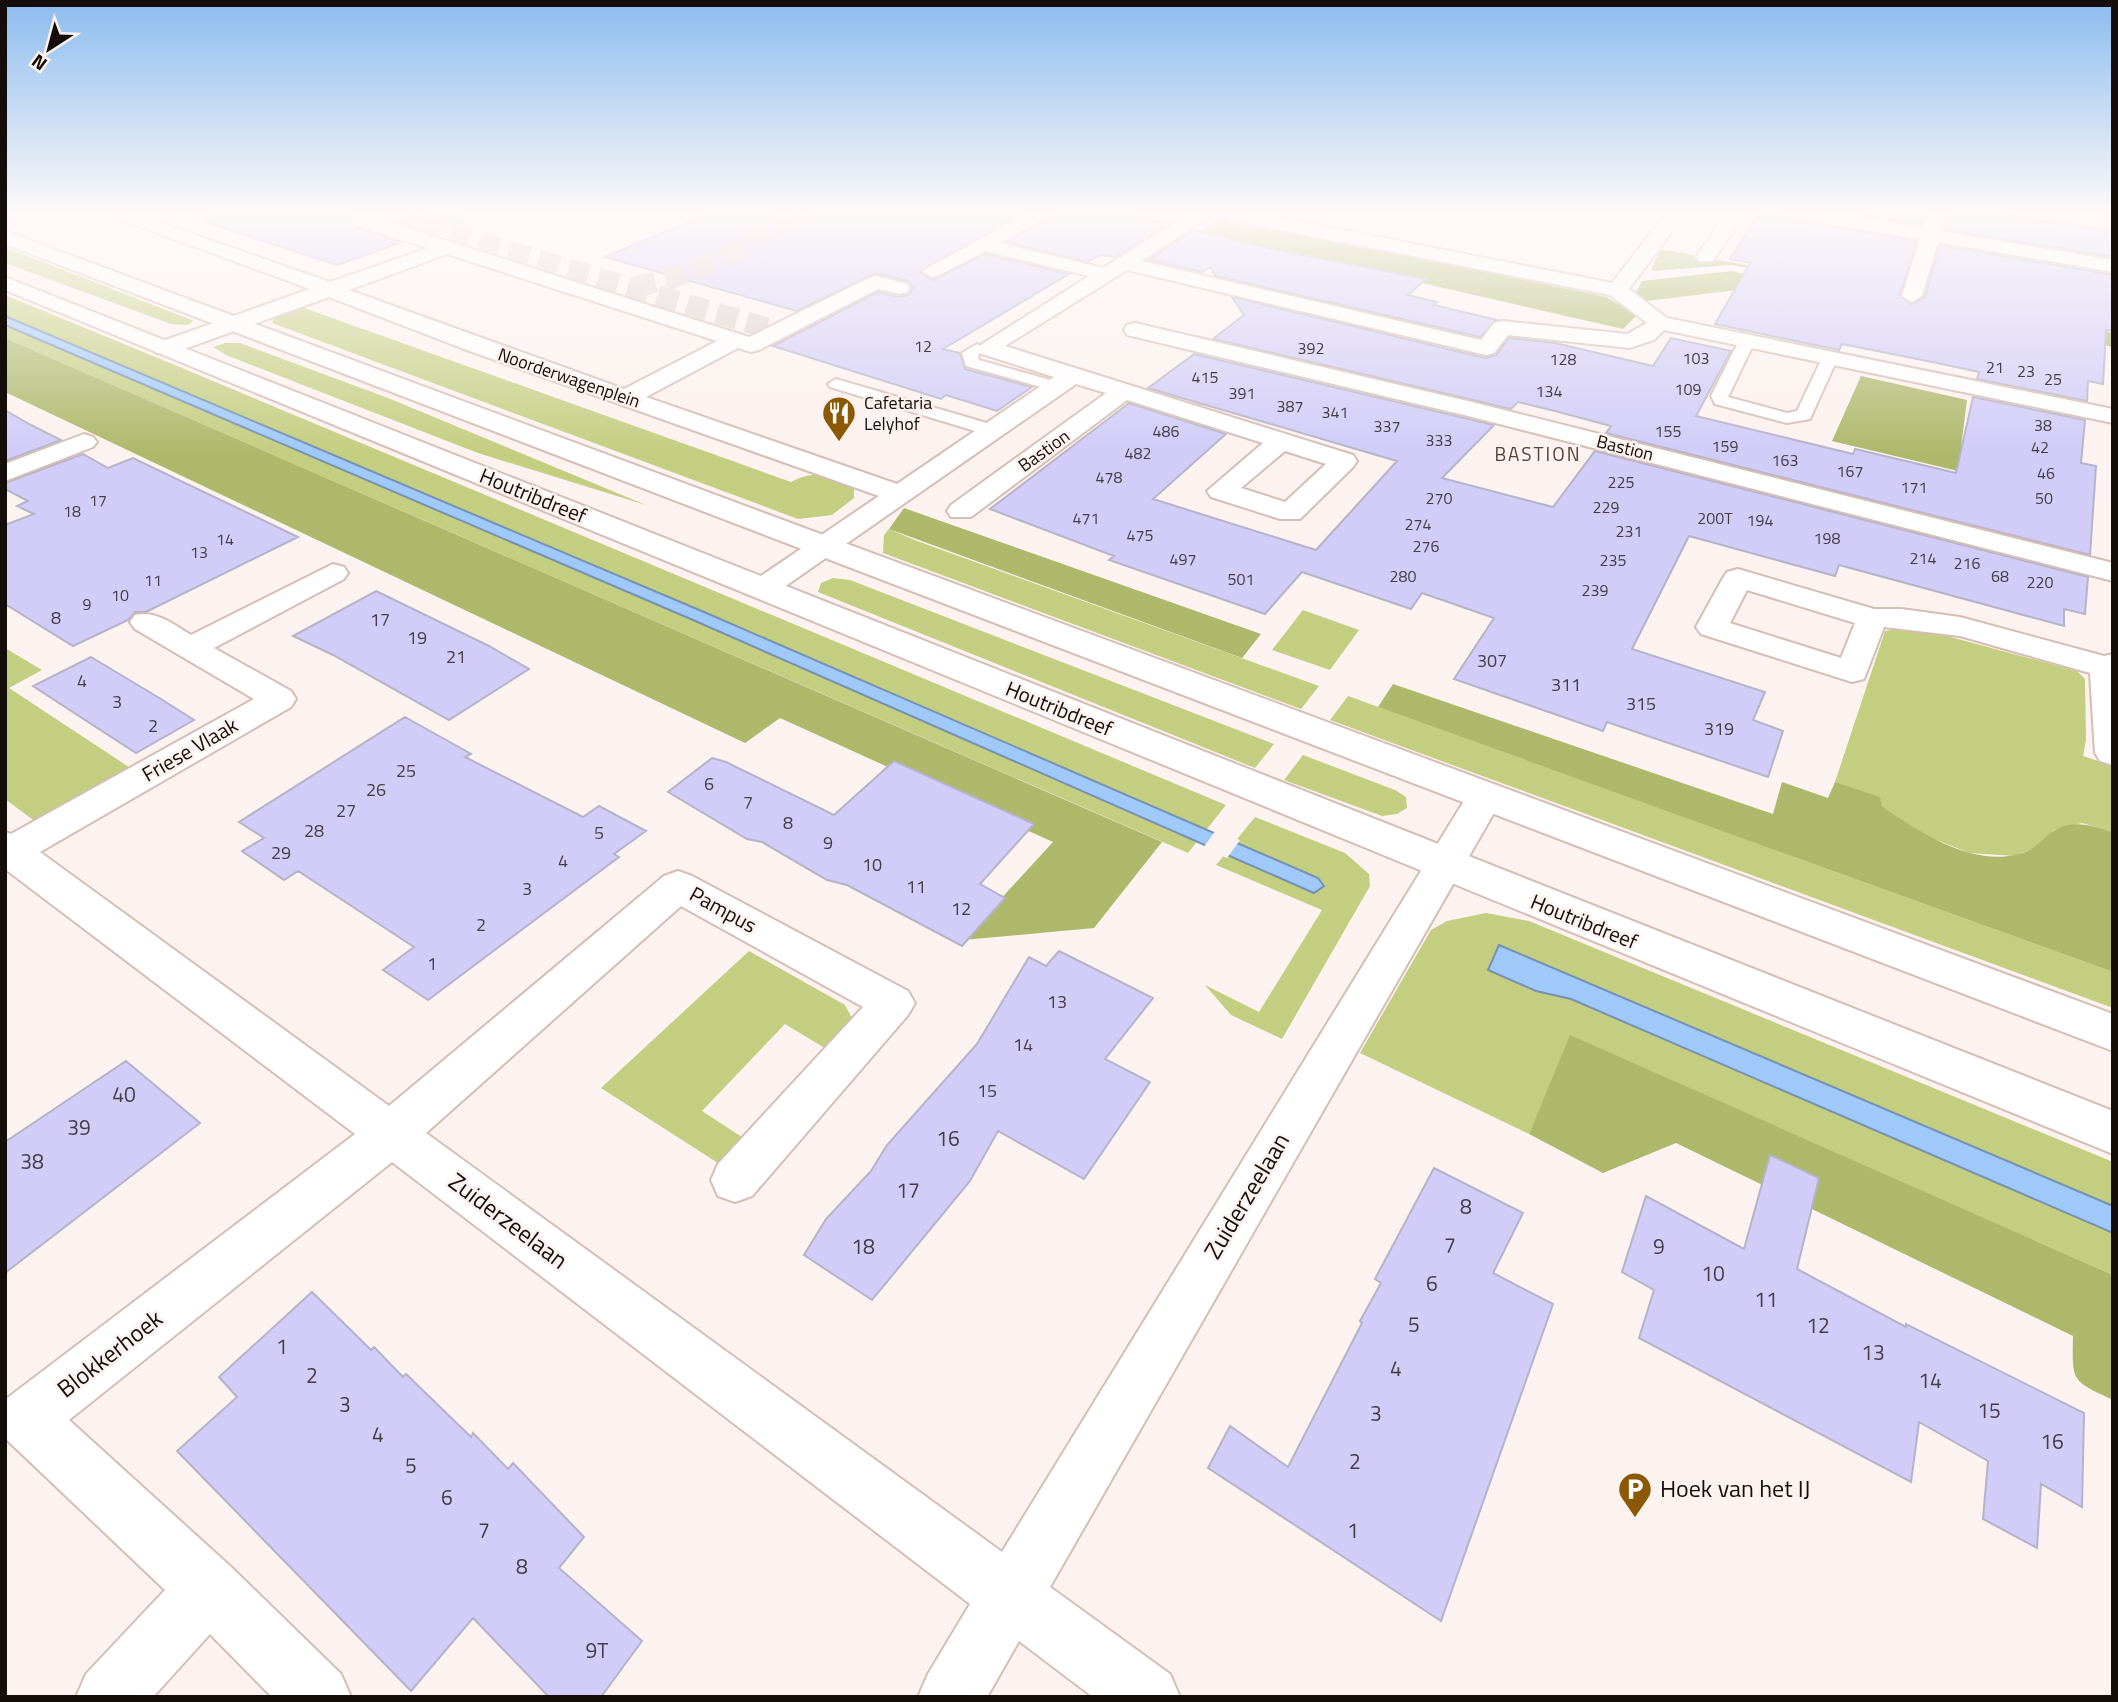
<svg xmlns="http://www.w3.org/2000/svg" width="2118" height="1702" viewBox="0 0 2118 1702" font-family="'Titillium Web',sans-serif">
  <rect width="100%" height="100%" fill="#fcf2ef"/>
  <path fill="#c4ce81" d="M5,247L194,321L187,325L171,324L5,263Z
    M5,295L170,363L1226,805L1188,853L5,338V329L21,324L5,316Z
    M296,305L791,482C814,469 832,475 854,487V498L832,515L798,519L272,323L276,313Z
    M225,343H240L388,398L646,505L478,453L226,355L213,347Z
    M889,529L917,541L1319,686L1301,709L883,553L884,535Z
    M833,578L850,580L1274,744L1255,768L818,592L821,583Z
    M1303,610L1359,630L1330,670L1272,650Z
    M1910,626L2077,671L2085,679L2086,740L2083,756L2113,766V832L2082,823L2054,830L2040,845L2015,856L1969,853L1920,833L1882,806L1835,782L1885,631Z
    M5,648L42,670L9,688L141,775L40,825L5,799Z
    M1348,696L2113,972V1008L1330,720Z
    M1303,755L1395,790L1406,797L1407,808L1397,814L1382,816L1284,780Z
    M1255,817L1345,853L1369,874L1370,886L1282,1039L1231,1015L1205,985L1259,1012L1322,910L1216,865Z
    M1486,913L1529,921L2113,1162V1206L1499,946L1488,969L1536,991L1571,999L2113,1233V1275L1571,1036L1529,1134L1360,1053L1431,930L1447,921Z
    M749,951L845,1005L854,1022L828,1050L785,1024L702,1111L745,1139L721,1165L601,1088Z"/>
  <path fill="#aeb86b" d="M1223,217L1606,297L1637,315L1623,329L1198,232Z
    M1660,249L2113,333V347L1732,265L1651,271Z
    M1732,271L2061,346L1753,288L1647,301L1636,292L1642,281Z
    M5,338L1162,842L1094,928L963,940L1053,842L780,718L745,743L5,392Z
    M1861,376L1967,400L1958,471L1832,441Z
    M904,508L1261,634L1242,658L889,529Z
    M1393,684L1773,814L1782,782L1828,798L1835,782L1880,797L1882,806C1917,831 1969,865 2015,855C2037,851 2042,837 2055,830C2075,819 2093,826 2113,832V972L1378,707Z
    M1570,1035L2113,1275V1400C2071,1380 2072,1382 2073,1336L1676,1143L1603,1173L1529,1134Z"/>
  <path fill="#9fc9f9" stroke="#7691b1" stroke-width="2" d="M5,316L704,612L1318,878L1324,886L1314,893L693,620L5,325Z
    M1499,945L2113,1206V1233L1571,999L1536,991L1488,970Z"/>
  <path fill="#fcf2ef" d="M1216,830L1240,840L1227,858L1203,848Z"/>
  <path fill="#d1ccf8" stroke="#b5b3c8" stroke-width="2" d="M207,214H357L353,220L356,228L402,242L337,265L206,222Z
    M401,214H464L465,220L429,233L398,223Z
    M708,214H1020L920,272L933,280L985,254L1069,274L943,349L960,353L965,369L1032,387L997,411L946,395L941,399L773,346L878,292L899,297L908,295L913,288L908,281L875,273L797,311L605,257Z
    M1053,214H1129L1169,224L1115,257L1100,255L1088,262L1007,242Z
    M1759,214H1776L1806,223L1917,241L1900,295L1911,304L1925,297L1940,245L2113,275V331L2106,330L2103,384L2088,381L2087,401L1977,379L1979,372L1932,362L1842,344L1839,350L1715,324L1750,263L1730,259Z
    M1860,214H1925L1921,225Z
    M1948,214H2005L2113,233V257L1944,229Z
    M1193,230L1277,250L1426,279L1408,295L1437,302L1434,305L1497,320L1480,337L1216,276L1210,267L1202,272L1148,260Z
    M1232,297L1485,358L1496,355L1509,338L1555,343L1653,366L1671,338L1731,351L1696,416L1853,454L1855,449L1956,473L1973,397L2085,420L2081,463L2096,466L2090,555L1606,433L1611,426L1555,411L1518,402L1511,409L1213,339L1244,315Z
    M1194,354L1494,425L1442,478L1553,507L1595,451L2088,577L2085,614L2064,609V626L1839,565L1835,576L1689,536L1632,649L1765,692L1753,720L1783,731L1768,777L1607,722L1603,731L1454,679L1494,618L1422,593L1411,609L1302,572L1265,614L1109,560L1114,556L990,509L1129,403L1226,434L1153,499L1316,550L1397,461L1148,388Z
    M5,410L29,424L61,440L5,461Z
    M83,454L108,468L133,458L298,537L146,612H135L128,620L73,646L5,604V525L34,514L17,506L28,501L5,489V483Z
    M376,591L489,646L529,669L449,720L333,655L293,636Z
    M91,657L161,699L194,720L136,753L33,686Z
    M405,717L471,754L465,757L583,817L599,806L646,831L614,854L619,857L428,1000L383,970L414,947L298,871L284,880L242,851L264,838L239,822Z
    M712,758L726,762L834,815L894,761L1034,824L980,884L1005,898L962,946L847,885L827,880L762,842L747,839L668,792Z
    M1059,951L1153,998L1105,1059L1150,1082L1084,1179L998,1131L970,1181L872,1300L804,1255L826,1219L871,1171L887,1145L977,1044L1029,957L1046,966Z
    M126,1061L200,1123L5,1273V1142Z
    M1770,1155L1819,1178L1797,1269L1906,1327V1324L2084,1413L2082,1507L2041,1484L2037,1548L1983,1519L1988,1461L1919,1422L1911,1482L1639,1338L1654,1290L1622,1272L1646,1196L1744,1249Z
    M1434,1168L1523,1213L1493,1273L1553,1304L1441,1621L1208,1468L1230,1426L1288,1467L1362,1323L1360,1321L1381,1283L1375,1279Z
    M312,1292L371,1350L374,1347L403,1377L406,1374L471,1437L473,1433L508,1469L513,1463L584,1537L559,1568L642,1641L601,1697H549L473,1618L411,1691L177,1451L237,1397L219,1377Z"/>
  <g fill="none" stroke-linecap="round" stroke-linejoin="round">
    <path stroke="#d9d0cd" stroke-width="21" stroke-dasharray="21 10" stroke-linecap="butt" d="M390,216L777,331
      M635,287L677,277L750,245L753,237L807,214"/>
    <g stroke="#d5beb5" stroke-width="4">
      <path id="lane" d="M1747,336L1755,341L1728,397L1787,413L1797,411L1824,354H1836L1838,357L1810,419L1787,423L1715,404L1711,396L1739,341Z
        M977,344L985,349L978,355L979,360L1061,383L1063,386L1055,391L966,366L962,353Z
        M836,379L997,426L1000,430L997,434H985L830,387L828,384Z"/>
    </g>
    <g stroke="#d5beb5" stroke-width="4">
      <path id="street" d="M106,214H135L330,282L428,248L357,225L355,221L357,217L398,214L397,220L387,222L749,337L869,278L876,276L907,284L910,288L907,292L900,294L878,289L759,350L751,352L738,348L646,397L897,484L1054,377L979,353L976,348L1089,276L985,251L939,275L932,277L922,271L1026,214H1050L1000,243L1103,268L1190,214H1213L1141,261L1481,340L1494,323L1502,321L1627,334L1647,323L1610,295L1231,220L1222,214H1262L1612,283L1666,214H1685L1629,289L1667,318L2113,409V423L1664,330L1654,340L1629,348L1508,335L1494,353L1486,355L1127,270L1005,346L1353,455L1357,461L1353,467L1300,519H1280L1211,497L1207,491L1263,443L1127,400L971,517H951L947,511L951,505L1106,393L1076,384L774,594L763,597L752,594L748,588L752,582L879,496L464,349L329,297L173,353H157L154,348L157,343L310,289ZM447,254L717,341L624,389L349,290ZM1285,451L1326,464L1285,502L1241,488Z
        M1726,214H1745L1713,261H1699L1696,257Z
        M1797,214H1842L1923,228L1928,214H1946L1941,231L2113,260V272L1938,242L1922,296L1912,302L1902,296L1920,239L1806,220Z
        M2043,214H2089L2113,218V230L2052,220Z
        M1135,323L1472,402L2113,563V581L1468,416L1127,335L1124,330L1127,325Z
        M84,434L93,437L97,442L93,447L5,481V464Z
        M333,564L344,567L348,573L344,579L214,648L291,691L296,699L291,707L40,852L389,1106L664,876L678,871L692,876L908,991L915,1003L908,1015L752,1196L735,1202L718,1196L711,1180L718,1164L863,1007L681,906L426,1133L1002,1552L1472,788L1485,784L1498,788L1503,797L1050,1587L1170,1674L1180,1697H1093L1019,1641L987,1697H918L928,1674L970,1604L392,1162L69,1420L231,1567L341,1674L351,1697H272L210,1634L153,1697H76L86,1674L165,1590L6,1439V1399L355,1134L5,869V832L11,834L254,699L135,629L130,622L135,615C156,610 173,624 191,635Z
        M1738,569L1874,609H1901L1960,617L2104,656L2113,654V765L2100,761L2095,753L2090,673L1960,636L1884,627L1864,679L1852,682L1701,634L1696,627L1723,578L1727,572ZM1747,590L1855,623L1841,658L1730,623Z"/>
    </g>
    <g stroke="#d5beb5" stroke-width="4">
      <path id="secondary" d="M5,231L2113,1014V1051L5,244Z
        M5,277L2113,1111V1154L5,290Z"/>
    </g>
    <use href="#lane" fill="#fff" fill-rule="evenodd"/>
    <use href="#street" fill="#fff" fill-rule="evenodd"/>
    <use href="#secondary" fill="#fff" fill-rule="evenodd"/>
  </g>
  <linearGradient id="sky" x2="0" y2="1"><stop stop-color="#8bbcef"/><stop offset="0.47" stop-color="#fef9f8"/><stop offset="1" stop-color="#fef9f8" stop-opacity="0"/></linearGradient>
  <rect width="2118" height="453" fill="url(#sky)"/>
  <defs>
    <g id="restaurant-pin" transform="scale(1.75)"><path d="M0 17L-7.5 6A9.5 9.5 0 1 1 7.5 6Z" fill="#8b5903" stroke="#fcf2ef"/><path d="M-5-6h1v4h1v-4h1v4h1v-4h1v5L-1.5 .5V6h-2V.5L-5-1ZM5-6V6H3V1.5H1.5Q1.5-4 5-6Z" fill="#fff"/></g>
    <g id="parking-pin" transform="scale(1.75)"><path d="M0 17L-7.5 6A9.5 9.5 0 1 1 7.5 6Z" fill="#8b5903" stroke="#fcf2ef"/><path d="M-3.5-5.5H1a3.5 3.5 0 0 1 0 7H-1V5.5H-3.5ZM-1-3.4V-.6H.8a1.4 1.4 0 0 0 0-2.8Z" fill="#fff"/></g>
  </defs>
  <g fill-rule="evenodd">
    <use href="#restaurant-pin" x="839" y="413"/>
    <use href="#parking-pin" x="1635" y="1489"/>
  </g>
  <g text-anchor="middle" stroke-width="5" stroke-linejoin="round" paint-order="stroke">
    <g font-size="16" fill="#443d46">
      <text x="923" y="352">12</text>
      <text x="1311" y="354">392</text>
      <text x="1696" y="364">103</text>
      <text x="1563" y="365">128</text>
      <text x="1995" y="373">21</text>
      <text x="2026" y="377">23</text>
      <text x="1205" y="383">415</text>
      <text x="2053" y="385">25</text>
      <text x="1688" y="395">109</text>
      <text x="1549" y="397">134</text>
      <text x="1242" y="399">391</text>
      <text x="1290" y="412">387</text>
      <text x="1335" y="418">341</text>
      <text x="2043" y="431">38</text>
      <text x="1387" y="432">337</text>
      <text x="1166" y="437">486</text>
      <text x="1668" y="437">155</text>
      <text x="1439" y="446">333</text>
      <text x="1725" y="452">159</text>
      <text x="2040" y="453">42</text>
      <text x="1138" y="459">482</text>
      <text x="1785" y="466">163</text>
      <text x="1850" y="477">167</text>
      <text x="2046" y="479">46</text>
      <text x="1109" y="483">478</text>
      <text x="1621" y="488">225</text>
      <text x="1914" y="493">171</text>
      <text x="1439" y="504">270</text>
      <text x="2044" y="504">50</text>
      <text x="98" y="506">17</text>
      <text x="1606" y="513">229</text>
      <text x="72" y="517">18</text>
      <text x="1086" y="524">471</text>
      <text x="1715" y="524">200T</text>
      <text x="1760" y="526">194</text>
      <text x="1418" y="530">274</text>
      <text x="1629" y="537">231</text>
      <text x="1140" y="541">475</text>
      <text x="1827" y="544">198</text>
      <text x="225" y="545">14</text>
      <text x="1426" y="552">276</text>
      <text x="199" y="558">13</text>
      <text x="1923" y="564">214</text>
      <text x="1183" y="565">497</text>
      <text x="1613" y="566">235</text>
      <text x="1967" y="569">216</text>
      <text x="1403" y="582">280</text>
      <text x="2000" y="582">68</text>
      <text x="1241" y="585">501</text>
      <text x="153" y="586">11</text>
      <text x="2040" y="588">220</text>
      <text x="1595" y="596">239</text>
      <text x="120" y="601">10</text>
      <text x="87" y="610">9</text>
    </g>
    <g font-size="18" fill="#150d0a" stroke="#fcf2ef">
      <text transform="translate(569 378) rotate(19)" y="6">Noorderwagenplein</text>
      <text transform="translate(1625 448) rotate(14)" y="6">Bastion</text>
      <text transform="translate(1044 451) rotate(-36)" y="6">Bastion</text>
    </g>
    <g font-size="18" fill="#150d0a" stroke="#fcf2ef" text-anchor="start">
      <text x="864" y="409">Cafetaria<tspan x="864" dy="21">Lelyhof</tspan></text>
    </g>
    <g font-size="18" fill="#443d46">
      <text x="56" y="624">8</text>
      <text x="380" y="626">17</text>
      <text x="417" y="644">19</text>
      <text x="456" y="663">21</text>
      <text x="1492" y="667">307</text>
      <text x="82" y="687">4</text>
      <text x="1566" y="691">311</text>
      <text x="117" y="708">3</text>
      <text x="1641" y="710">315</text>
      <text x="153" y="732">2</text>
      <text x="1719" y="735">319</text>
      <text x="406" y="777">25</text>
      <text x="709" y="790">6</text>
      <text x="376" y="796">26</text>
      <text x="748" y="809">7</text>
      <text x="346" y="817">27</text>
      <text x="788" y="829">8</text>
      <text x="314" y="837">28</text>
      <text x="599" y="839">5</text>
      <text x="828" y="849">9</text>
      <text x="281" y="859">29</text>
      <text x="563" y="867">4</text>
      <text x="872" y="871">10</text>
      <text x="916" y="893">11</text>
      <text x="527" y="895">3</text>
      <text x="961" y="915">12</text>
      <text x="481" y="931">2</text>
      <text x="432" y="970">1</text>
      <text x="1057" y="1008">13</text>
      <text x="1023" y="1051">14</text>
      <text x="987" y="1097">15</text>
    </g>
    <g font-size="19" letter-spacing="2" fill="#54413a" stroke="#fcf2ef">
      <text x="1538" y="461">BASTION</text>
    </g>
    <g font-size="21" fill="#150d0a" stroke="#fcf2ef">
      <text transform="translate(533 496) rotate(22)" y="7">Houtribdreef</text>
      <text transform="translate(1059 709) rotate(22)" y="7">Houtribdreef</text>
      <text transform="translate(190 750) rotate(-30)" y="7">Friese Vlaak</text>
      <text transform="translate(723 910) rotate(29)" y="7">Pampus</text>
      <text transform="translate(1584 922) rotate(22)" y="7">Houtribdreef</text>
    </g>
    <g font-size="21" fill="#443d46">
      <text x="124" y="1102">40</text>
      <text x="79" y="1135">39</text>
      <text x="948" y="1146">16</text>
      <text x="32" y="1169">38</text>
      <text x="908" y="1198">17</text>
      <text x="1466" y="1214">8</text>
      <text x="1450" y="1253">7</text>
      <text x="863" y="1254">18</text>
      <text x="1659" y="1254">9</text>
      <text x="1713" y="1281">10</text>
      <text x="1432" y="1291">6</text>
      <text x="1766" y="1307">11</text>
      <text x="1414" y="1332">5</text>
      <text x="1818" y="1333">12</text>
      <text x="282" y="1354">1</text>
      <text x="1873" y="1360">13</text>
      <text x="1396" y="1376">4</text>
      <text x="312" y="1383">2</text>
      <text x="1930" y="1388">14</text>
      <text x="345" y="1412">3</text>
      <text x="1989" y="1418">15</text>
      <text x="1376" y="1421">3</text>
      <text x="378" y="1442">4</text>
      <text x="2052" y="1449">16</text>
      <text x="1355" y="1469">2</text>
      <text x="411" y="1473">5</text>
      <text x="447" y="1505">6</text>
      <text x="484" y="1538">7</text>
      <text x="1353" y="1538">1</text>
      <text x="522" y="1574">8</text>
      <text x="597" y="1658">9T</text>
    </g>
    <g font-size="24" fill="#150d0a" stroke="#fcf2ef">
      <text transform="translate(1247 1196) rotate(-59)" y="8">Zuiderzeelaan</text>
      <text transform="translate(508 1221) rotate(37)" y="8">Zuiderzeelaan</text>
      <text transform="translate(110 1354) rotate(-38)" y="8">Blokkerhoek</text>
    </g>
    <g font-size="24" fill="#150d0a" stroke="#fcf2ef" text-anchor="start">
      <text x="1660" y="1497">Hoek van het IJ</text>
    </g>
  </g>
  <rect width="2118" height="1702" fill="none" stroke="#150d0a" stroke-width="14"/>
  <g transform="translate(49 49) rotate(216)" stroke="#fcf2ef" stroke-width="5" paint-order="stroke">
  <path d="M0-5L12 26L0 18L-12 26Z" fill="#150d0a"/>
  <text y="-10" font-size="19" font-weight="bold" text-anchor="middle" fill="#150d0a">N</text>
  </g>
</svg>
